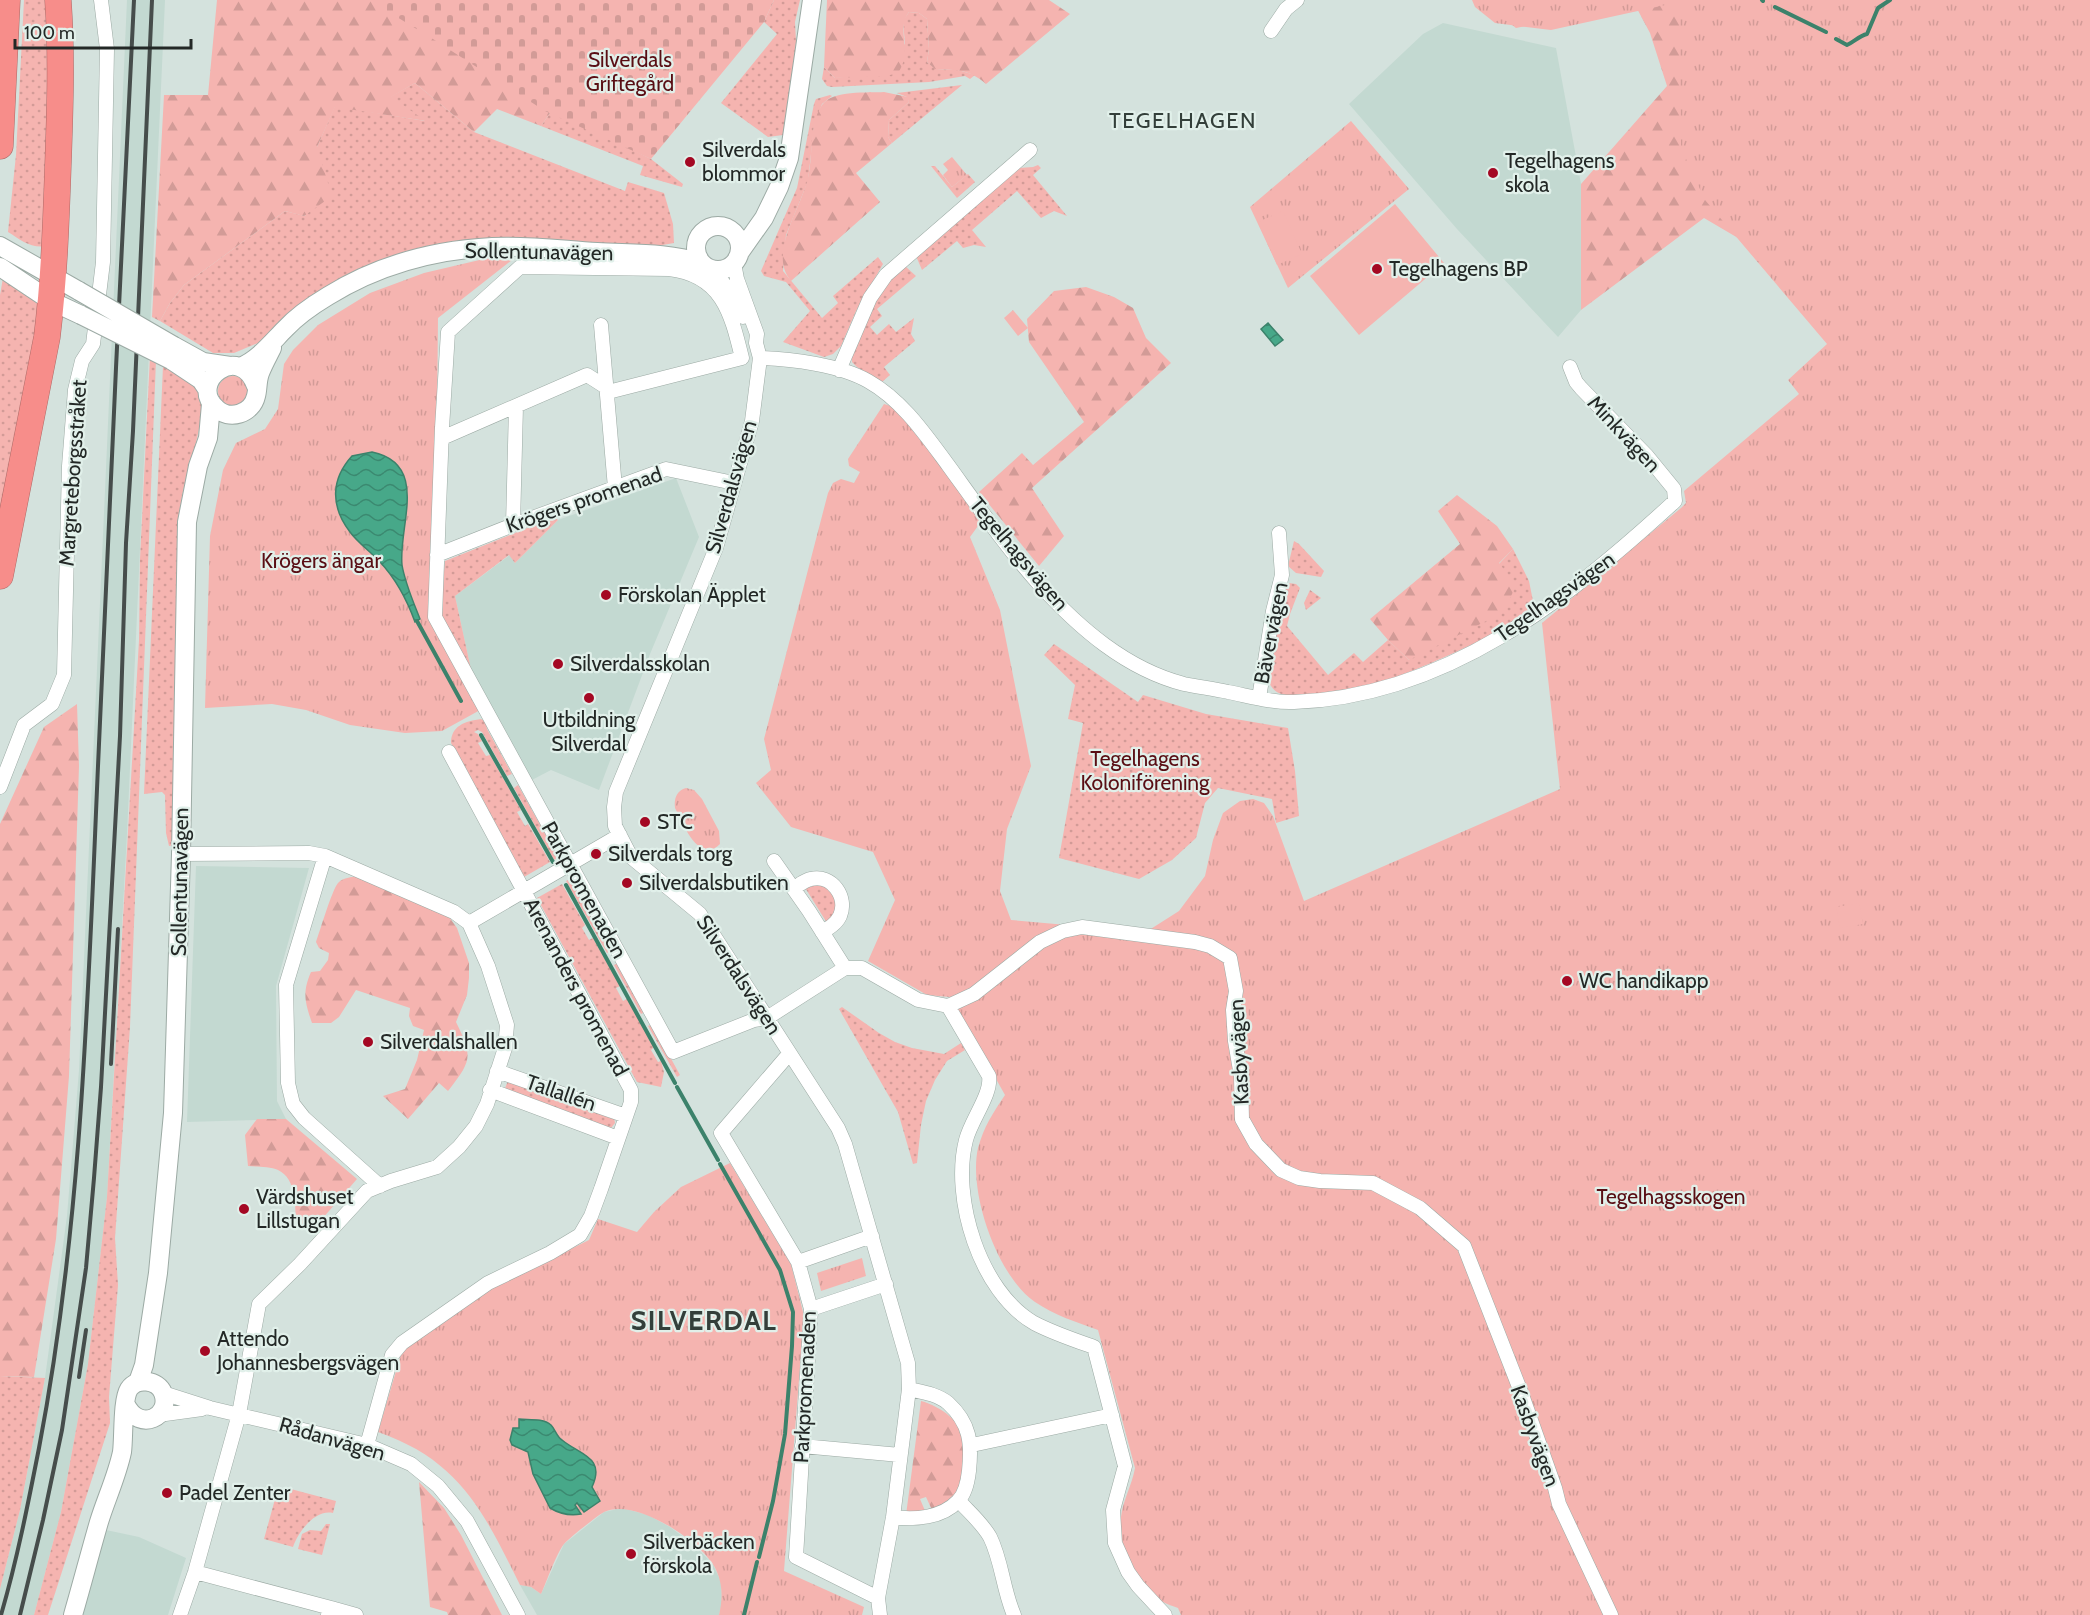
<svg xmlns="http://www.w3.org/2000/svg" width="2090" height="1615" viewBox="0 0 2090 1615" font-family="Cabin,sans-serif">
  <defs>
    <pattern id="grass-dots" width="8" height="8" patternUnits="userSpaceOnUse" patternTransform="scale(1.5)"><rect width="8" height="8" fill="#f5b4b0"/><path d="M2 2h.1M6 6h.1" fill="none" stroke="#d29b97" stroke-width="1.8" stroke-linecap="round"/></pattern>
    <pattern id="forest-firs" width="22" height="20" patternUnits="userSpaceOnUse" patternTransform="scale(1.5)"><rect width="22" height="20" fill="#f5b4b0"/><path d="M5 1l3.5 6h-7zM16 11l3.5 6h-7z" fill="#d29b97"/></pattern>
    <pattern id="cemetery-stones" width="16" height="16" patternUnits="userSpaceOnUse" patternTransform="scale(1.5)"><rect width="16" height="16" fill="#f5b4b0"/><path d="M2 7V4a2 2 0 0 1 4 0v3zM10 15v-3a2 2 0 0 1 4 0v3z" fill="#d29b97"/></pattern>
    <pattern id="park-tufts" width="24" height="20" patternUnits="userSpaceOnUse" patternTransform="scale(1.5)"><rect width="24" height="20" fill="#f5b4b0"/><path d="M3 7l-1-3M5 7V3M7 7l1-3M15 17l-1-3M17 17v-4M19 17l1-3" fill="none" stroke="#d29b97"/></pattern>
    <pattern id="water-waves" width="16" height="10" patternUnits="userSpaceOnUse" patternTransform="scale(1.5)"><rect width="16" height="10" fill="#47a889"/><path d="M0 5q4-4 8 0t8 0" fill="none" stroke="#3b8970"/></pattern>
  </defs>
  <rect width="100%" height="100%" fill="#d4e2dd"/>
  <path fill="#c3d9d1" d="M127,0H165L127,834L107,1197L88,1364L61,1512L34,1615H0V1589L20,1510L45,1378L67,1216L79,1070Z
    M1443,23L1556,48L1581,184V310L1558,337L1457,229L1349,104L1423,34Z
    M676,478L699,537L650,654L599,790L551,770L528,782L472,674L455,596L510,555L515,563L558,520Z
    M196,866L309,868L276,986L277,1101L286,1119L187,1122Z
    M622,1508L648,1515L670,1527L693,1544L713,1564L721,1582L722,1603L719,1615H537L520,1585L531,1587L541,1594L564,1544L604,1512Z
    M106,1530L139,1537L186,1558L168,1615H82Z"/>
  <path fill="url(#grass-dots)" d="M24,0H52L47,246C31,249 21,240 8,232L16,155Z
    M774,0H800L795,22L796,42L788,123L783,135L768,137L721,103L777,34L764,22Z
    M909,12L919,13L927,19L929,49L927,62L936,69L958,70L975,75L970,79L965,76L929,82L832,87L827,86L822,79L824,67L835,78L851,76L905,44L903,21Z
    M415,83L474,132L625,191L628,182L664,193L673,224L674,243L651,247L443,245L282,321L258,343L234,353H213L160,321L170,303L184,285L285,211L305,216L317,147L335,106L425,121L390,97Z
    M962,85L892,143L888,137L889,120L909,102L907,97L897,93Z
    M830,95L832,96L822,104L814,127L808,181L786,235L783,271L822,318L838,303L833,296L878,257L883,264L856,311L841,346L833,354L824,357L783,342L810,311L786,282L764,276L761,271L797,188L814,104L816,99Z
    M552,110L651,159L683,184L682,187L640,175L643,166L541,126Z
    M1038,165L1041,168L1033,175L1067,216L1054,211L1041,218L1017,191L972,230L986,247L974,245L963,248L957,241L922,270L916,256L1019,168L1033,167Z
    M931,166H935L952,187L968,174L975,182L957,198Z
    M905,266L916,276L877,309L882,316L870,327L877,335L889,324L896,332L914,318L911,334L915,341L884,367L890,375L882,382L857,367L852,362V352C864,326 879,280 905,266Z
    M3,278L40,301L36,341L0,523V295Z
    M150,356L156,360L130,1027L115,1238L118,1285L109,1397L110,1423L48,1615H34L61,1512L88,1364L107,1197L139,640L140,559Z
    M163,366C175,372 195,379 200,392C208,411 189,466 184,487C181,499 180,512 178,524L174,845L169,846L166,833L165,795L162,792L144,794Z
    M555,517L558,520L515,563L509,555L455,596L472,674L440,615L445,561Z
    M1294,541L1299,544L1324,571L1321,577L1296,573L1288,566Z
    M1513,549L1529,581L1534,606C1519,627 1419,669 1391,679C1368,686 1310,697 1286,695C1278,694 1272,690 1269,682L1284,589L1289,583L1296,584L1300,588L1290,614L1287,626L1328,675L1354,653L1363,662L1388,640L1409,660Z
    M1310,590L1321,598L1306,610L1304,603Z
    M1054,644L1138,702L1143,695L1206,714L1288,728L1295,771L1299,816L1276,823L1272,799L1218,788L1205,803L1196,838L1172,860L1139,879L1059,858L1083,723L1068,719L1075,685L1044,655Z
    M481,719L486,722L487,729L512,774L507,776L482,732L478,730L474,732L478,734L482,741L478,743L486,756L490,755L521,810L517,812L525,826L528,824L550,862L524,877L451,743C451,726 465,721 481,719Z
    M518,785L558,857L554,860L514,788Z
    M570,879L611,951L607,953L566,881Z
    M814,882L833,890L837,910L827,923L804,886Z
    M562,884L585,925L582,928L589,940L593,938L620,986L616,988L623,1001L627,999L654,1047L651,1050L658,1062L661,1061L664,1072L661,1087L637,1082L537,898Z
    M618,963L645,1012L641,1014L614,965Z
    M842,1007L879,1033L895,1042L912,1048L944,1054L961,1043L965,1050L947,1061L935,1080L926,1101L921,1125L917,1163L913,1164L898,1112L839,1009Z
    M652,1024L680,1075L677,1077L648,1026Z
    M509,1078L614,1118L615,1123L611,1128L504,1091Z
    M0,1376L45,1378L20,1510L0,1589Z
    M287,1488L336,1501L333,1513C315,1509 298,1532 293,1547L264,1539L277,1492L285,1494Z
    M326,1524H330L322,1555L298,1549L302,1534L310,1530L321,1531Z"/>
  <path fill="url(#forest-firs)" d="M217,0H370L552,110L541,126L497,109L474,132L415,83L391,97L426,121L335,107L317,147L332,196L304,216L285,211L184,285L170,303L160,321L152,317L164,95H208Z
    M827,0H1049L1070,14L986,84C969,69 957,70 935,69L927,62L929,49L927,19L919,13L909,12C895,31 914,49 898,73L886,76L835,78L824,67Z
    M1480,0H1780L1738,238L1704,218L1581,310V184L1667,86L1650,33L1634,3L1516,28Z
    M884,92L908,97L909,102L889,120L888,137L892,143L856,173L880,202L791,281C784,272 782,264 783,252C786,227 800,205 807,182C814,157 808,126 822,105C832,90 868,93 884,92Z
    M1086,287L1114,297L1133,308L1146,338L1171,363L1032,488L1064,536L1039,566L979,492L1022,453L1033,465L1084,422L1029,342L1027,319L1054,291Z
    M1457,495L1497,526L1513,549L1499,563L1516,585L1504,612L1409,660L1388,640L1370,619L1460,544L1438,511Z
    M77,704L79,766L69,1076L56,1239L34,1377L0,1376V824L44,727Z
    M360,876L449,917L457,928L469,963V978L467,995L456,1022C473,1057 472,1060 448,1091L439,1083L408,1119L383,1096L405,1089L417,1060L424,1030L413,1026L409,1016L410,1008L356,990L339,1017L331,1023H312C305,1002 302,993 311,972L320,971L328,960L329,953L319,948L316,942C320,931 332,890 338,883C343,877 353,877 360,876Z
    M257,1119H286L357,1179L315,1227L296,1224C295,1207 297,1179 278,1170C270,1166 257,1167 248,1166L245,1135Z
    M921,1401C940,1406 965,1423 965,1445C965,1451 964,1457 963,1463C963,1470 963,1480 960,1486C955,1497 942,1505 932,1510L926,1497L920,1499L926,1513L906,1515Z
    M419,1482L444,1508L461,1535L502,1615H448L447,1612L430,1607Z"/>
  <path fill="url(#cemetery-stones)" d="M369,0H774L764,22L651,159L545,111L433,39Z"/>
  <path fill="url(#park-tufts)" d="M1472,0H2090V1615H1181L1178,1608C1173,1606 1166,1604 1161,1601C1138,1585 1116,1544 1121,1517C1123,1500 1132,1485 1135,1468L1098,1330C1076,1322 1054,1315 1035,1302C997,1276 968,1192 978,1148C984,1126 993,1113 1005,1095L950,997L927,995L868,961L895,900L873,852L791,827L756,783L771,770L764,739L828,493L833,483L841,479L854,483L860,472L849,466L848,459L884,404L894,407L983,519L970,537L1000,610L1031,766L1007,829L1000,891L1011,920L1146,932L1179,911L1205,876L1213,840L1223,813L1240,801L1253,799L1264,803L1273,816L1304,901L1560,789L1542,623L1681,508L1686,503L1684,491L1799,394L1788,380L1827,344L1705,200L1681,148L1679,2L1551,30L1495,23L1475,7Z
    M1351,121L1409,189L1288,288L1250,207Z
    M952,157L967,175L952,187L943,175L948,170L943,164Z
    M488,258L512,260L438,318L437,414L433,494L432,618L482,709L442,731L405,733L350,725L306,710L272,704L205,708L210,536L223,470L236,443L265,429L278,409L284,364L293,350L318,325L370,293L424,273Z
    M1013,310L1028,328L1018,336L1004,318Z
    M218 391a15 15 0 1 1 30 0a15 15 0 1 1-30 0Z
    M686,788L694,790L702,799L719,831L720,844C699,865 683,824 675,808C674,799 676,791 686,788Z
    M730,1163L791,1264L804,1316L784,1571L864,1607L862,1615H719C723,1598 723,1582 714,1566C699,1540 634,1497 604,1512C597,1516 569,1538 564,1544C556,1554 547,1581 541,1594L531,1587L520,1585C484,1513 461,1461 378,1432L402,1351L488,1290L589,1240L598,1219L637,1232L654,1212L681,1187Z
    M862,1258L866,1276L821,1291L817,1273Z"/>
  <path fill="#f5b4b0" d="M1395,204L1444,263L1359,335L1310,276Z
    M1283,211L1302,254L1277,265L1258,222Z
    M1859,903L1863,924L1840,928L1836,907Z"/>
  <path fill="url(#water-waves)" stroke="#3c826b" stroke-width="1.5" d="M1268,323L1283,340L1275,346L1261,329Z
    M372,452C430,464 398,526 402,565C405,583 413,601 420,619L415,622C407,600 396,579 380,562C370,551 358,543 350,532C330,506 331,479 352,456Z
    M519,1419C529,1420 543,1418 551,1425C555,1429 557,1437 562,1440C580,1455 606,1457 592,1487L600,1501L584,1512L577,1503L575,1505L581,1514C570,1516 560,1514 550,1508L533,1474L528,1452L512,1445L510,1440L513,1428H519Z"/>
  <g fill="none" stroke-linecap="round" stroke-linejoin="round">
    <path stroke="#3c826b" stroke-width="4" d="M1762,0L1763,1
      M1775,7L1826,32
      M1836,39L1847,45C1854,42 1859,36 1867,34L1878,8L1890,0
      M417,621L461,701
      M481,735L553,862
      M566,885L675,1083
      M677,1087L718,1160
      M720,1164L780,1270L793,1312L792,1346L785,1434L773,1501L759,1557
      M744,1615L757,1562"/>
    <g stroke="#9caaa4" stroke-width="15">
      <path id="minor" d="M1271,31L1286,9L1297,0
        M734,263L737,279L757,334L756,343L760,358L752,421L716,548L616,792L614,807L615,826L631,857L700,914L838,1128L845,1144L908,1363L909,1389L893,1517L878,1598L880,1615
        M711,269C725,283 736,298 743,317
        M601,325L615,488
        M760,358C792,359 840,365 868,381C902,400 925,434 948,465C977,505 1006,547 1039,584C1079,628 1126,669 1184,684C1199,687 1214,689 1228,692C1249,696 1272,703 1294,702C1446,697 1568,599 1675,501L1674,489L1647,456L1581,388L1576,382L1570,367
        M839,370L870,298L886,275L1030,150
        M442,438L587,375L612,391L742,358C731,313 722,275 669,269L520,267L448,332L442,428L435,617L673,1052L754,1020L767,1018L845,968H862L918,1000L948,1006L974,994L1040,942L1063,931L1082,927L1195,942L1210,946L1230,958L1236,991L1233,1010L1235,1041L1241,1076L1242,1119L1256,1144L1281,1170L1299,1178L1320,1181L1373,1183L1420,1208L1464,1246L1521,1392L1555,1488L1559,1504L1611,1615
        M513,525L516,406
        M437,555L513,525L666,469L734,483
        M1259,698L1273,611L1282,575L1279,533
        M0,787L24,725L52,704L64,675L69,466L75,390L82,361L93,344L103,262L107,49L101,0
        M325,856L286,985L288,1083L293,1104L304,1118L380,1186
        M774,861L809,911L845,968
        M794,888C799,885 805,880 811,879C832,874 848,897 840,916C836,924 829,928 822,932
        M469,923L620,835
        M948,1006L989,1076C992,1094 971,1120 966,1140C951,1198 980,1292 1034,1323C1053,1333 1074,1340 1094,1347L1125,1466L1113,1510L1115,1543L1128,1572L1138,1586L1165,1615
        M789,1054L721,1133L798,1262L811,1309L796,1557L878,1598
        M497,1071L626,1116
        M490,1090L618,1138
        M798,1262L872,1236
        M811,1309L886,1284
        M163,1393L210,1408L367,1445L411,1464L438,1486L467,1521L518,1615
        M158,1415L202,1409
        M367,1445L392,1355L402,1343L488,1283L550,1253L580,1235L591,1216L601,1189L631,1102V1090L449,752
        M972,1445L1112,1415
        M802,1446L900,1455
        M959,1501C969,1512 982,1523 990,1537C1002,1561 1003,1590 1014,1615
        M893,1517C915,1520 942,1518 958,1501C966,1493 968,1480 969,1471C972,1443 970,1423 948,1403C937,1394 922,1392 909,1389
        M195,1572L331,1608
        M180,1615L195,1572L239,1414L259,1304L300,1264L367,1191L391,1181L437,1167L459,1147L476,1126L487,1104L505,1048L507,1025L488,966L469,923L454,912L325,856L309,853L181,854
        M328,1615L331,1608L356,1615"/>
    </g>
    <g stroke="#9caaa4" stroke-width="20">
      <path id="tertiary" d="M696 248a22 22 0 1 1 44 0a22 22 0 1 1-44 0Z
        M0,246L79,291
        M740,252L764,218L779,187L789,158L812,0
        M0,267L51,301L81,315
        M174,346L203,362L230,366
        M171,360L201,380L207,389
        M240,367C258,360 272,342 285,329C297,316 313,305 328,296C378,265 434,250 492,247C527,245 563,250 597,252C631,254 668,252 701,263
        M256,386C240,341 187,382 216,408C229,421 252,414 256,396C258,389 257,381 260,373C263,365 268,356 272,348
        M138,1382L144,1365L158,1273L173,1113L181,854L187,522L198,466L208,438L211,404
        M73,1615C82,1584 90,1553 99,1522C106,1499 117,1476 122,1452C124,1438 122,1400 129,1389C137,1377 158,1380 163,1393C172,1416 140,1433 126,1405"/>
    </g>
    <g stroke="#ad6a67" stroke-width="27">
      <path id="motorway" d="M0,146L7,0
        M0,576L47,337C54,280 56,223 58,166C60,111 62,55 58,0"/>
    </g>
    <use href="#minor" stroke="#fff" stroke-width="14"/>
    <use href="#tertiary" stroke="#fff" stroke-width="18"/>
    <use href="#motorway" stroke="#f78d8a" stroke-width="26"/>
    <path stroke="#464d4b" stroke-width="4" d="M111,1064L118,929
      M79,1377L86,1330
      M1,1615C17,1560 28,1504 39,1448C82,1223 88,994 98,766C108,511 122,255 134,0
      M20,1615L43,1520L62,1430L86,1268L94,1178L101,1087L120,736L126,543L133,431L152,0"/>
    <g stroke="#9caaa4" stroke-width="20" stroke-linecap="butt">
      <path id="tertiary-bridge" d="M79,291L174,346
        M81,315L171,360"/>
    </g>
    <use href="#tertiary-bridge" stroke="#fff" stroke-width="18"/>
  </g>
  <g fill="#a40823" stroke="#e1f0ea" stroke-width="2">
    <circle cx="690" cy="162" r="6"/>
    <circle cx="1493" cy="173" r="6"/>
    <circle cx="1377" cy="269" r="6"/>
    <circle cx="606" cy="595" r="6"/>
    <circle cx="558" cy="664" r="6"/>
    <circle cx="589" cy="698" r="6"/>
    <circle cx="645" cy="822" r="6"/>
    <circle cx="596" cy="854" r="6"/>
    <circle cx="627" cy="883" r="6"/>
    <circle cx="1567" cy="981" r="6"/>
    <circle cx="368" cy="1042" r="6"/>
    <circle cx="244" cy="1209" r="6"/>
    <circle cx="205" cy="1351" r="6"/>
    <circle cx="167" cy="1493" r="6"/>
    <circle cx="631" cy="1554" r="6"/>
  </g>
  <g text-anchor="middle" stroke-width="4.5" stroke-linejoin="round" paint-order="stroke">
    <g font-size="21" fill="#590e14" stroke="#e1f0ea">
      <text x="630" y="67">Silverdals<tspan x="630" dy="24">Griftegård</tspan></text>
      <text x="321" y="568">Krögers ängar</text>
      <text x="1145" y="766">Tegelhagens<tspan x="1145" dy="24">Koloniförening</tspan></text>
      <text x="1671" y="1204">Tegelhagsskogen</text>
    </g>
    <g font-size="21" fill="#232826" stroke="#e1f0ea" text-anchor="start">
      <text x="702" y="157">Silverdals<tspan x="702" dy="24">blommor</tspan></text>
      <text x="1505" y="168">Tegelhagens<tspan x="1505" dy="24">skola</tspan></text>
      <text x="1389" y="276">Tegelhagens BP</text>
      <text x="618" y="602">Förskolan Äpplet</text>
      <text x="570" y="671">Silverdalsskolan</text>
      <text x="589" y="727" text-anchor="middle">Utbildning<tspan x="589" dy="24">Silverdal</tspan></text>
      <text x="657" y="829">STC</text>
      <text x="608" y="861">Silverdals torg</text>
      <text x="639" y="890">Silverdalsbutiken</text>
      <text x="1579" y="988">WC handikapp</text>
      <text x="380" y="1049">Silverdalshallen</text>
      <text x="256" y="1204">Värdshuset<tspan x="256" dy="24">Lillstugan</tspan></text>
      <text x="217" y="1346">Attendo<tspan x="217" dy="24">Johannesbergsvägen</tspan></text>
      <text x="179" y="1500">Padel Zenter</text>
      <text x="643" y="1549">Silverbäcken<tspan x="643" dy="24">förskola</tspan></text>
    </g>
    <g font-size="21" fill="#232826" stroke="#e1f0ea">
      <text transform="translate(539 252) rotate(1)" y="7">Sollentunavägen</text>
      <text transform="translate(1624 434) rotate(47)" y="7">Minkvägen</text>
      <text transform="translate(73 473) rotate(-86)" y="7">Margreteborgsstråket</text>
      <text transform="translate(731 487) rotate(-74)" y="7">Silverdalsvägen</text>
      <text transform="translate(584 500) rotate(-19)" y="7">Krögers promenad</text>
      <text transform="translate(1019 554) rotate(50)" y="7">Tegelhagsvägen</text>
      <text transform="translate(1555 597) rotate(-35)" y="7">Tegelhagsvägen</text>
      <text transform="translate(1271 633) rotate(-79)" y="7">Bävervägen</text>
      <text transform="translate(180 882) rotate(-89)" y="7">Sollentunavägen</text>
      <text transform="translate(584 890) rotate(61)" y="7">Parkpromenaden</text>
      <text transform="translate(739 975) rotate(57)" y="7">Silverdalsvägen</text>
      <text transform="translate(576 987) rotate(62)" y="7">Arenanders promenad</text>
      <text transform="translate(1239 1052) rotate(-93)" y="7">Kasbyvägen</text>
      <text transform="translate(561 1093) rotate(19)" y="7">Tallallén</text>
      <text transform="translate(805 1387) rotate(-87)" y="7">Parkpromenaden</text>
      <text transform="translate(1535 1436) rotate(70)" y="7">Kasbyvägen</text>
      <text transform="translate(332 1439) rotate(16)" y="7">Rådanvägen</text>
    </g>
    <g font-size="22" letter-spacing="1.5" fill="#333f3a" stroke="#e1f0ea">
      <text x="1183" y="128">TEGELHAGEN</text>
    </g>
    <g font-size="27" font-weight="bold" letter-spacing="1.5" fill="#333f3a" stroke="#e1f0ea">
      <text x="704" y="1330">SILVERDAL</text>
    </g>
  </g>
  <path d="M15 39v9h176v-9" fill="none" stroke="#232826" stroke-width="3"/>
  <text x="24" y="39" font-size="18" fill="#232826" stroke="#e1f0ea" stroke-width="4.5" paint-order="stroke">100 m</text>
</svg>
